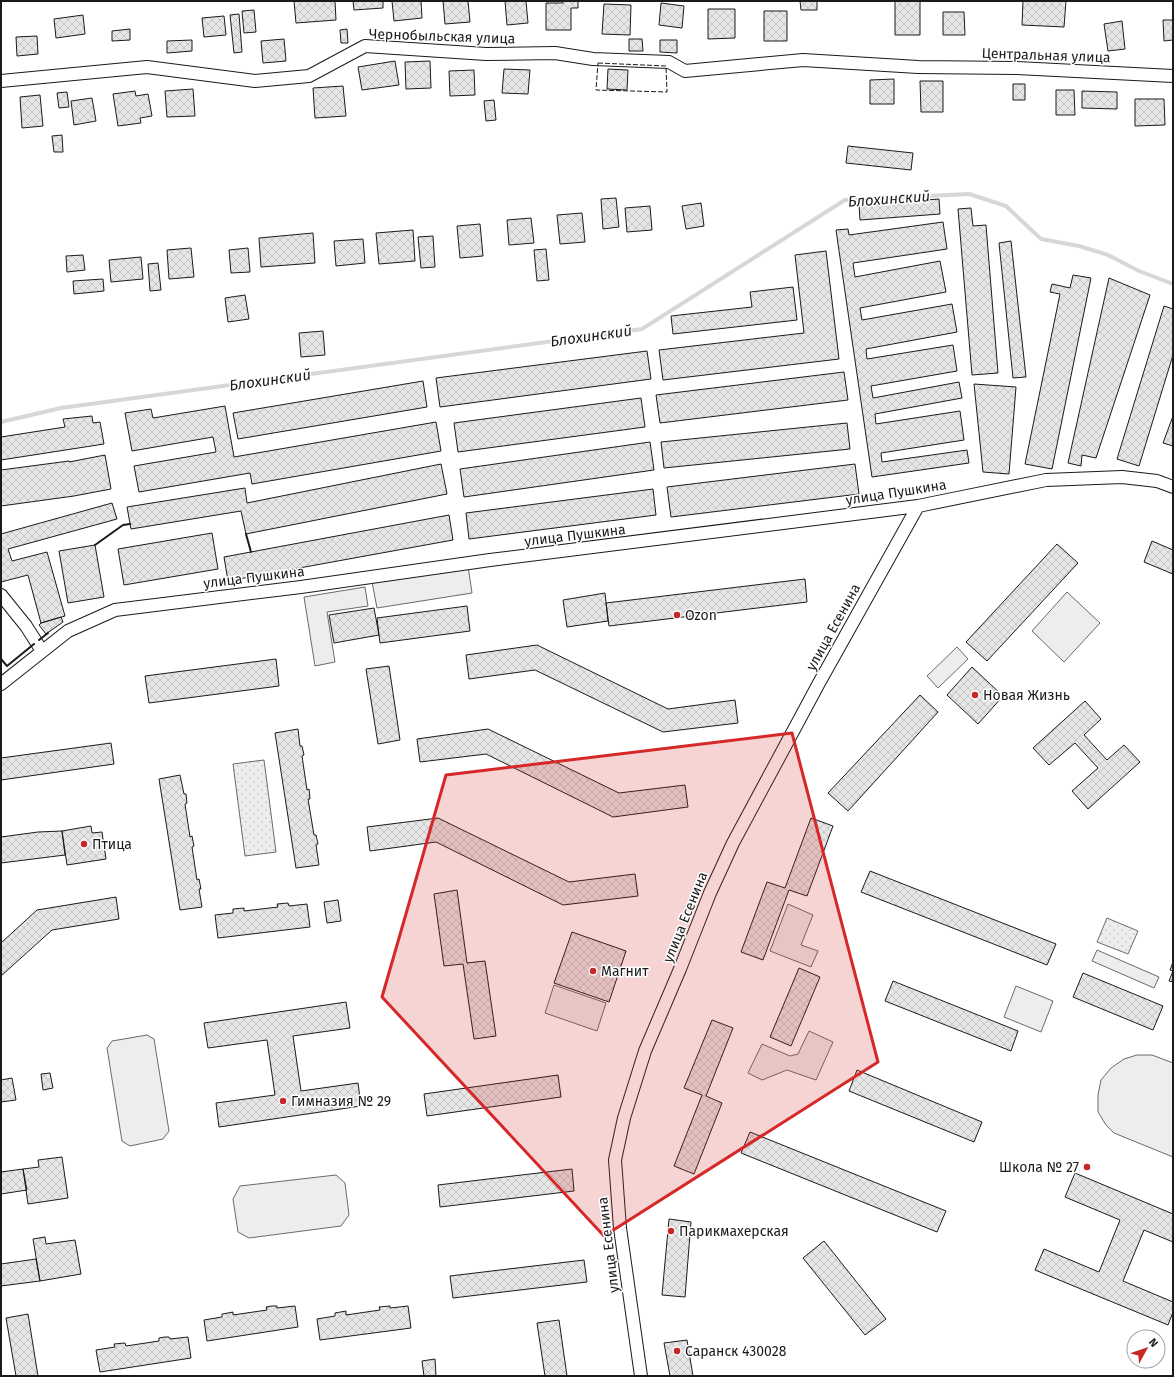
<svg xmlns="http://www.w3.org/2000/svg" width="1174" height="1377" viewBox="0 0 1174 1377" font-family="'Fira Sans',sans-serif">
  <defs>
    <pattern id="park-dots" width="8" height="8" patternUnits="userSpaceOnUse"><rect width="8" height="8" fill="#ededed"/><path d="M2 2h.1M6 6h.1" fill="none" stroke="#cbcbcb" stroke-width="1.8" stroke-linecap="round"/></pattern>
    <pattern id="building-cross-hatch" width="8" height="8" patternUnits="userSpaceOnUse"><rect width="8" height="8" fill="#e6e6e6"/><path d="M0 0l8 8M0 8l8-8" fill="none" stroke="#c5c5c5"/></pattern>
  </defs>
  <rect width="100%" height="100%" fill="#fff"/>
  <path fill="#ededed" stroke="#6a6a6a" d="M468,566L472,593L377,608L372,582Z
    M365,587L368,606L327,612L335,662L315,666L304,597Z
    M1067,592L1100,623L1064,662L1032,631Z
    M957,647L968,659L938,688L927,676Z
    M788,904L813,915L801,945L818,951L811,967L770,951Z
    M1097,950L1159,977L1154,988L1092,961Z
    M554,985L606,1003L597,1031L545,1013Z
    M1016,986L1053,1001L1041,1032L1004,1017Z
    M809,1031L833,1042L816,1080L787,1070L762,1080L748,1073L762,1044L790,1056L798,1054Z
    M147,1035L154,1039L169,1131L163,1139L130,1146L122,1141L107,1048L112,1041Z
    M1137,1055H1152L1173,1063V1157L1114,1133L1106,1125L1098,1112V1095L1101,1080L1111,1068L1124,1059Z
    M336,1175L345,1183L349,1215L341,1226L249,1238L238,1232L233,1199L240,1186Z"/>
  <path fill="url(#park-dots)" stroke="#6a6a6a" d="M264,760L276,852L245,856L233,764Z
    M1107,918L1138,931L1128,954L1097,942Z"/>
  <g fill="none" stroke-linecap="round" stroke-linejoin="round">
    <path stroke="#d7d7d7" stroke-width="4" d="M1,422L61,408L642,329L845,200L969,194L1006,206L1041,239L1079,246L1108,255L1139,271L1173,284"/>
  </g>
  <path fill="url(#building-cross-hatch)" stroke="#1a1a1a" d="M294,1H335L336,20L296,23Z
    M353,1H383V8L354,10Z
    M392,1H421L422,18L394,21Z
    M443,1H468L470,22L445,24Z
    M505,1H526L528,23L507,25Z
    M563,1H578V8H571V30H546V3H563Z
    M800,1H817V10H801Z
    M895,1H920V35H895Z
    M1023,1H1066L1064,27L1022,25Z
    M661,3L684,6L682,28L659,25Z
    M604,4L631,5L630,35L602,34Z
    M708,9H735V38L708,39Z
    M254,10L256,32L244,33L242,11Z
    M764,11H787V41H764Z
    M943,12H964L965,35H943Z
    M239,14L242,52L234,53L230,15Z
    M83,15L85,34L56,38L54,19Z
    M224,16L226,35L204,37L202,18Z
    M1163,20H1173V40L1164,41Z
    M1122,21L1125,49L1108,51L1104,24Z
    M130,29V40L112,41V31Z
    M347,29L348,43H341L340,30Z
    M37,36L38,54L17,56L16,37Z
    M284,39L286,61L263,63L261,41Z
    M629,39H642L643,51H629Z
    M192,40V51L167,53V41Z
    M660,40H677V53L660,52Z
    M395,61L399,85L362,90L358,67Z
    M430,61L431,88L406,89L405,62Z
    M504,69L530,70L528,94L502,93Z
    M608,69L628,70L627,90L607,89Z
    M474,70L475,95L450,96L449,71Z
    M894,79V104H870V80Z
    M920,81H943V112H921Z
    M1013,84H1025V100H1013Z
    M343,86L346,116L315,118L313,88Z
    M193,89L195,116L167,117L165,91Z
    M1056,90H1074L1075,115H1056Z
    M135,91L136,96L148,94L152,116L140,118L141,123L118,126L113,94Z
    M1082,91L1117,92V109L1082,108Z
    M67,92L69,107L59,108L57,93Z
    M40,95L43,126L22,128L20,97Z
    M92,98L96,121L74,125L71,101Z
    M1135,99H1164L1165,125L1135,126Z
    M494,100L496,120L486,121L484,101Z
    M62,135L63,152H54L52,136Z
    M848,146L913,153L911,170L846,163Z
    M616,198L619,227L603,229L601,199Z
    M939,199L940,214L860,220L859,205Z
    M701,203L704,226L686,229L682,206Z
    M650,206L652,230L627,232L625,208Z
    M971,208L973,226L986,225L998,373L972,375L958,209Z
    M582,213L585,242L560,244L557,215Z
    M531,218L534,243L509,245L507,220Z
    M943,222L947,249L853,263L855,277L940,261L946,292L860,308L862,320L952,304L957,332L866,349L867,359L953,345L957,371L871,386L873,398L959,382L962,398L875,414L876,424L960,411L964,440L881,453L882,462L967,450L969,463L872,477L836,230L848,229L849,235Z
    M480,224L483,256L460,258L457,226Z
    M413,230L415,261L379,264L376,233Z
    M313,233L315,263L261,267L259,238Z
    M433,236L435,267L421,268L418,237Z
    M363,239L365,263L336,266L334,241Z
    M1011,241L1026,377L1013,378L999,243Z
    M191,248L194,277L169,279L167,250Z
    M248,248L250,272L231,273L229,250Z
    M546,249L549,280L537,281L534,250Z
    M826,251L839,359L663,380L659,350L804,333L795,255Z
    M83,255L85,270L67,272L66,256Z
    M141,257L143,279L111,282L109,260Z
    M158,263L161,290L150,291L148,264Z
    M1073,275L1091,278L1052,469L1025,464L1060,294L1050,292L1052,284L1070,288Z
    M1109,278L1150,295L1096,458L1082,455L1081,466L1068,463Z
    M103,279L104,291L74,294L73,281Z
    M793,287L797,320L673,334L671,316L752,307L750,292Z
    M245,295L249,319L228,322L225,298Z
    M1164,306L1173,309V355L1139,466L1117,459Z
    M323,331L325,355L301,357L299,333Z
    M647,351L651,379L440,407L436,378Z
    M844,372L848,400L660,423L656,395Z
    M423,381L427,407L238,439L233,413Z
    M974,384L1016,387L1009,474L983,472Z
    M641,398L645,427L458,452L454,423Z
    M225,406L234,457L436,422L441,451L252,484L250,473L139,492L134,466L216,452L213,437L132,451L125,413L151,409L153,418Z
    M92,416L93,423L100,422L104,444L1,460V437L65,427L63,419Z
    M1173,416V446L1163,443Z
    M847,423L850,449L664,468L661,442Z
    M650,442L654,470L464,497L460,469Z
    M105,455L111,489L74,496L1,506V470L69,461V462Z
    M441,464L447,494L246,534L241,511L131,529L127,507L245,488L247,503Z
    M855,464L859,494L671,517L667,487Z
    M653,489L656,515L469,539L466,513Z
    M112,503L117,519L8,549L12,561L47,552L65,616L41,623L28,575L1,582V534Z
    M449,515L453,540L228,581L224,557Z
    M212,533L218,569L124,585L118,549Z
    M1152,541L1173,550V574L1144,562Z
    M1057,544L1078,563L987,661L966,642Z
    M95,545L104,597L68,603L59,551Z
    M805,579L807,602L609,626L606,603Z
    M605,593L608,621L567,627L563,600Z
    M467,606L470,631L380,643L377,618Z
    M374,608L379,635L334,643L329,615Z
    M61,617L63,622L46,634L39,625L41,623Z
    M537,645L668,709L735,700L738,723L663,732L535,670L469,679L466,655Z
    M276,659L279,686L149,703L145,676Z
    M389,666L400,740L378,744L366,669Z
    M972,667L1003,696L978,724L947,695Z
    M920,695L938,712L848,811L828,793Z
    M1085,701L1101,719L1084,735L1107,760L1124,745L1140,762L1088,809L1072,791L1098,768L1075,743L1049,765L1033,748Z
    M298,729L300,746H302L304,755L302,756L307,790L309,789L310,799H308L314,835H316L318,844L316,845L319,865L296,868L275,733Z
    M488,729L619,793L685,785L688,807L613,817L486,754L420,762L417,739Z
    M111,743L114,764L1,780V758Z
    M180,775L184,794H186L187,803L185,804L190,837L192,836L194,846L192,847L197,880L199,879L201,889H199L202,907L180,910L159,779Z
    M438,818L569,882L635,874L638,896L563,905L436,842L370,851L367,827Z
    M811,818L833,826L807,896L789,890L763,960L741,952L767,882L785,888Z
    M91,826L92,833L102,832L106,859L67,865L62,831Z
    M62,831L65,855L1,863V837L38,832Z
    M870,871L1056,944L1047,965L861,892Z
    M457,890L467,963L485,961L496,1036L474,1039L463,964L444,966L434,894Z
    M116,897L119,919L52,930L1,976V943L37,910Z
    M338,900L341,921L327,923L324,902Z
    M288,903L289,906L307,904L310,927L218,938L215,915L233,913V909L244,908V911L278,907L277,904Z
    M572,932L626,951L609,1002L554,983Z
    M1173,962V982L1169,981L1173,971L1170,970Z
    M799,968L820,977L791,1046L770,1037Z
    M1083,973L1163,1006L1153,1030L1073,997Z
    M893,981L1018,1031L1011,1051L885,1001Z
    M346,1002L350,1028L293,1036L301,1091L358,1083L361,1106L219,1127L216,1103L275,1095L267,1040L208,1048L204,1023Z
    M712,1020L733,1028L706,1096L722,1103L694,1174L674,1166L702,1095L684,1088Z
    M857,1070L982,1122L974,1142L849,1091Z
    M50,1073L53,1088L43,1090L41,1074Z
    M558,1075L561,1097L427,1116L424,1094Z
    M12,1078L16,1100L1,1102V1080Z
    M750,1132L946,1211L937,1232L741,1153Z
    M62,1157L68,1198L28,1204L23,1169L39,1167L38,1160Z
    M23,1169L27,1190L1,1194V1172Z
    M572,1169L574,1191L440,1207L438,1185Z
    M1075,1173L1173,1214V1242L1144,1230L1123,1281L1173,1302V1312L1168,1325L1035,1270L1044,1249L1099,1272L1120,1220L1065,1197Z
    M669,1219L691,1222L685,1297L662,1295Z
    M45,1237L46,1244L75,1240L81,1274L40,1281L33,1239Z
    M824,1241L886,1319L865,1335L803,1258Z
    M36,1259L40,1281L1,1286V1264Z
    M584,1260L587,1282L453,1298L450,1276Z
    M272,1306H277V1308L295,1306L298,1327L207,1341L204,1320L222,1317V1314L228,1313L233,1312V1315L267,1310L266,1307Z
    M390,1306V1308L408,1306L411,1328L320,1340L317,1319L335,1316V1313L346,1311V1315L380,1310L379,1307Z
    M28,1314L38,1376H16L6,1318Z
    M559,1320L567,1376H545L537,1323Z
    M165,1337H169L170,1339L188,1337L191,1358L100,1372L96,1350L115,1347L114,1344L125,1343L126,1346L159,1341V1338Z
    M687,1340L693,1376H670L664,1343Z
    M435,1359L436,1376H424L422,1361Z"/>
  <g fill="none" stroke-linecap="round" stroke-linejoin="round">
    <g stroke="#1a1a1a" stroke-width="14">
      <path id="minor" d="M1,81L147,67L255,81L309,76L365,46L486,54L555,53L593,59L669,62L685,71L803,60L918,67L1017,68L1173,76
        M1,595L26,626L42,651
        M1,684L68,631L115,610L301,587L490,560L918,506L1046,480L1122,477L1157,481L1173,487
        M641,1376L620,1228L615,1160L624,1118L645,1051L680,969L710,893L733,843L819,683L918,506"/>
    </g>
    <use href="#minor" stroke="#fff" stroke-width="12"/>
    <path stroke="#1a1a1a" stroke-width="1" stroke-dasharray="5 2" stroke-linecap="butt" d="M598,63L666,66L667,92L596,90Z"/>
    <path stroke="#1a1a1a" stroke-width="2" d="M246,534L251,552
      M95,545L123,525L130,524
      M39,640L48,633
      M1,659L7,666L34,644"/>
  </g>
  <path fill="#d62828" fill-opacity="0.2" stroke="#d62828" stroke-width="3" stroke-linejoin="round" d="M792,733L878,1062L604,1236L382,997L446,775Z"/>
  <g fill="#c62828" stroke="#fff" stroke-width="1.5">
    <circle cx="677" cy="615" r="4"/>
    <circle cx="975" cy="695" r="4"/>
    <circle cx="84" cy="844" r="4"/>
    <circle cx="593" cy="971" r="4"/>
    <circle cx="283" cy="1101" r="4"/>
    <circle cx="1087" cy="1167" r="4"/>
    <circle cx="671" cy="1231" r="4"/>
    <circle cx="677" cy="1351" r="4"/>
  </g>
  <g text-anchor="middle" stroke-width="3" stroke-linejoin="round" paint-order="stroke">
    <g font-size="14" fill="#1a1a1a" stroke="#fff">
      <text transform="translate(442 36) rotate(2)" y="5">Чернобыльская улица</text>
      <text transform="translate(1046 55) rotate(2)" y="5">Центральная улица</text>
      <text transform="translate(896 492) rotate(-9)" y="5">улица Пушкина</text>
      <text transform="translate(575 535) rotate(-7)" y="5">улица Пушкина</text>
      <text transform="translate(254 577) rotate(-7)" y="5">улица Пушкина</text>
      <text transform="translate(833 627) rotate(-61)" y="5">улица Есенина</text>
      <text transform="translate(685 917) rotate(-68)" y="5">улица Есенина</text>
      <text transform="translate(608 1245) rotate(-97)" y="5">улица Есенина</text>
    </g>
    <g font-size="14" fill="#1a1a1a" stroke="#fff" text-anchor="start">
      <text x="685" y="620">Ozon</text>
      <text x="983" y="700">Новая Жизнь</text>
      <text x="92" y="849">Птица</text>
      <text x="601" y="976">Магнит</text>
      <text x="291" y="1106">Гимназия № 29</text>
      <text x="1079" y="1172" text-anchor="end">Школа № 27</text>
      <text x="679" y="1236">Парикмахерская</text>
      <text x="685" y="1356">Саранск 430028</text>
    </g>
    <g font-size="15" font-style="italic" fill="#1a1a1a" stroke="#fff">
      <text transform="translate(889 199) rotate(-4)" y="5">Блохинский</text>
      <text transform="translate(591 336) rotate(-8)" y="5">Блохинский</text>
      <text transform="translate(270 380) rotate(-8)" y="5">Блохинский</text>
    </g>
  </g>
  <rect width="1174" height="1377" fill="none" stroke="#1a1a1a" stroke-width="4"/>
  <g transform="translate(1146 1349) rotate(50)"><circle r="19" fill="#ffffff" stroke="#a3a3a3"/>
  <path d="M0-3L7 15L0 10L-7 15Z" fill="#c62828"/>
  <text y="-6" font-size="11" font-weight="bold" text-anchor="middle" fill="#1a1a1a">N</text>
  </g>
</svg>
